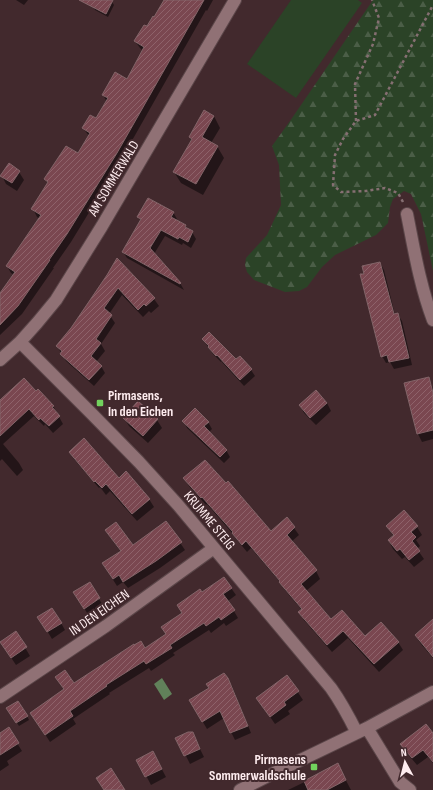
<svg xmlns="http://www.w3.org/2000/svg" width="433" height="790" viewBox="0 0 433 790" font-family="'Sofia Sans Condensed',sans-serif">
  <defs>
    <pattern id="forest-firs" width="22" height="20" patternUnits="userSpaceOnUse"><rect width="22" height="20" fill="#2b4327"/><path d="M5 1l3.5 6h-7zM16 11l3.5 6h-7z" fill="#4b5e47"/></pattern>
    <pattern id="building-hatch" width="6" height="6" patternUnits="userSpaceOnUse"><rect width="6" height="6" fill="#7a4750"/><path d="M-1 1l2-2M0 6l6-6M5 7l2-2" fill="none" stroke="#8e626a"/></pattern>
  </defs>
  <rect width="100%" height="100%" fill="#42292d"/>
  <path fill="#2b4327" d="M291,0H358L362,3L296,98L247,64Z"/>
  <path fill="url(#forest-firs)" d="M373,0H433V271L421,214L411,194L404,191L393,199L390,207L388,223L376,235L335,255L322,267L307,287L299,291L285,292L254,280L247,272L245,265L246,258L267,235L281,205L279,165L272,146L290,121Z"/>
  <path fill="#61815a" d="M162,678L172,694L164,700L154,684Z"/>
  <path fill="#0007" d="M16,0H28L24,5Z
    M96,0H109L112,2L114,5L108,17L95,10L93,6Z
    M165,0H213L207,11L206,10L121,160L71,242L53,268H54L22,314L0,335V294L14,275L11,273L7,266L40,219L37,217L33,209L48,184L46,179L78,155L89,136L83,128L96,120L107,102L103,95L127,80L143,51L140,48L135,41L155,18Z
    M214,116L220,128L211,143L217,146L224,158L203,195L181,183L174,172L192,141L190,137Z
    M19,172L24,180L17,191L6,184L2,176Z
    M173,212L177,219L176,220L185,225L188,230L192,232L196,239L191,248L183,243L182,245L165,236L154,254L180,283L184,290L127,258L123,252L141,221L139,217Z
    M117,260L154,299L159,306L151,313L149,311L143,317L122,295L109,314L115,323L101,344L105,351L96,362L101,366L105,373L94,386L66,361L57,346L72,329Z
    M380,263L384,270L395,315H398L402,321L412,365L394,369L390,362L386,363L382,356L365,274Z
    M203,339L251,370L255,376L244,386L221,361V362L213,354Z
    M427,378L432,386L433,390V439L422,442L418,434L405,384Z
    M315,391L327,403L331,411L316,425L304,413L300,405Z
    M36,392L53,406L63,424L53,433L45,424L44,426L34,416L3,444L19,463L23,470L17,476L2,459L0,461V401Z
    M138,403L157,420L162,428L148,443L129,426L124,418Z
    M184,421L208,422L212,429L209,432L226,450L230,457L224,463L187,428Z
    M70,452L119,479L149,499L154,507L137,521L110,491L106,495L100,487L99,488L74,459Z
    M185,479L271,532L294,528L299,535L291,542L316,571L320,579L306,591L331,620L365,638L398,642L403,650L379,672L348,638L332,652L304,620L300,612L302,610L285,590L282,584L251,548L247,552L238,541L233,534L207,504L206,505L189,486Z
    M166,522L185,550L160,568L128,588L123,582L117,586L103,564L121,552L110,537L106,530L133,546Z
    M388,526L417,527L422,535L416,540L420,546L417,549L424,559L414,567L405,557L402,559L393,549L389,541L394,536Z
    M89,583L104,607L89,616L79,600Z
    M231,588L236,595L228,601L238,618L226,626L224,623L211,633L209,630L173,653L175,655L151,671L149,668L109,693L110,694L73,719L76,724L50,742L36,720L74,684L145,650L167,635L162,627L183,613L201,593Z
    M61,623L65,630L52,639L43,624Z
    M433,629V658L421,644L416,636Z
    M16,632L30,656L16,665L6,650Z
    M224,674L232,686L251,733L235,740L224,718L207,729L190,700L210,688Z
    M287,676L303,700L288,711L290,714L275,724L257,698Z
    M10,712L27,716L29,720L19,726Z
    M8,729L22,751L7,761L9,765L0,771V734Z
    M192,733L204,757L190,764L177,738Z
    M433,734V763L428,757L417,765L406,752L402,745Z
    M138,760H157L166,777L151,785Z
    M341,771L351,790H288L321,774Z"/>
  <path fill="url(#building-hatch)" stroke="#826468" d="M79,0H113L106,14Z
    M164,0H204L117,153L67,234L49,260H50L18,306L0,325V293L15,272L6,266L41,215L31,209L48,182L44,179L66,146L78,153L90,133L82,128L90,115L96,118L108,98L102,95L115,72L127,79L144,47L134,41L144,25L147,26L153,16L154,17Z
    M204,110L214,116L202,137L218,146L196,184L173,172L192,139L189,137Z
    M9,163L20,171L12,183L0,176Z
    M148,198L174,212L171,217L186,225L185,227L193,231L188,242L179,237L178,239L161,230L150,248L181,283L180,284L122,252L141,219L137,217Z
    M117,258L155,298L146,306L144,304L138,310L118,288L104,308L112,315L96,339L101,343L91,356L102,366L89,380L60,354L62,351L56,346L71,328L107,275Z
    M380,262L394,314L398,313L409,358L389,362L387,355L381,357L360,274H364L362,266Z
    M209,332L236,359L240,356L252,369L240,380L217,355L216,356L208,347L209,346L202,339Z
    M429,377L433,393V430L417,434L404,383Z
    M24,378L36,391L38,389L54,406L52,407L60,416L49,426L40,418L39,420L29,409L0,436V400Z
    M316,390L327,403L310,418L299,405Z
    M138,401L158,419L143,436L123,418Z
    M195,408L209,422L204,426L227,450L220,457L182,421Z
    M84,438L119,478L126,471L150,499L132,514L106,484L102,488L95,481L94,482L69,452Z
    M205,460L226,483L228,481L271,531L287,517L295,527L287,535L317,570L301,584L331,619L342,610L365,636L381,622L399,642L374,664L343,631L327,645L298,612L302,609L279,582L280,581L246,541L242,545L232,533L233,532L202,497L201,498L183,478Z
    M404,510L418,526L411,532L416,537L412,541L420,551L409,560L400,549L397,551L388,540L394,535L386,526Z
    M166,521L182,542L156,561L123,582L119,575L113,579L102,563L121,551L105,530L116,522L133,545Z
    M224,577L232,588L223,594L235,610L221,620L219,617L206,626L204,623L170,645L172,648L146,664L144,661L106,685L107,686L70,711L73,716L45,735L30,713L64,689L55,677L65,670L74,683L134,644V645L141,641L145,648L166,634L161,627L182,613L177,605L200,589L202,592Z
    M90,582L100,598L84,609L73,592Z
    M52,608L62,623L47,632L37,617Z
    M433,619V657L415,635Z
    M16,631L27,647L11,658L0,642Z
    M224,673L228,678L248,726L230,733L220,711L202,722L189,700L209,688L206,684Z
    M287,675L299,691L284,702L286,705L270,717L256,698Z
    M18,701L28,716L16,723L6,708Z
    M426,724L433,733V762L423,750L412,758L400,744Z
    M9,727L19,743L0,755V733Z
    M188,732H193L200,749L184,756L175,738Z
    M153,751L162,769L145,777L136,760Z
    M338,763L346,780L327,790H308L304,781Z
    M111,768L125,790H104L96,778Z"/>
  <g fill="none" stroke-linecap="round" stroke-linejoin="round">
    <g stroke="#5b4649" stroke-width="14">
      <path id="minor" d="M407,214C414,249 420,286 433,320
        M20,342L92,414L139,462L178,505L331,688C341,702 349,717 357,733
        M0,360L20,342L37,323L56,300L102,226L235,0
        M0,697L106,626L214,548
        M367,728L400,782L410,790
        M240,790L278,771L367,728L433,692"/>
    </g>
    <path stroke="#856f72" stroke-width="2.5" stroke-dasharray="3 3" stroke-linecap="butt" d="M356,121L355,84L373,44L379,18L372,0
      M403,202L398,193L385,188L366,191L341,192L333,185L335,155L343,139L356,121L375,115L433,5"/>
    <use href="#minor" stroke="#907175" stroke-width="12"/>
  </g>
  <g fill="#72d25d" stroke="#42292d" stroke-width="1.5">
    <rect x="96" y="399" width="8" height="8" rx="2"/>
    <rect x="310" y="763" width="8" height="8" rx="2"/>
  </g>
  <g text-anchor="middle" stroke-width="4" stroke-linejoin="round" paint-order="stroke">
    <g font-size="14" fill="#feecef" stroke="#42292d">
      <text transform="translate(113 178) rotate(-59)" y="5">AM SOMMERWALD</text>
      <text transform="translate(210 520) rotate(50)" y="5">KRUMME STEIG</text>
      <text transform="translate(99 612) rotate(-35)" y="5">IN DEN EICHEN</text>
    </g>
    <g font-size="14" font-weight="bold" fill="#feecef" stroke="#42292d" text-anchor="start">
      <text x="108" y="400">Pirmasens,<tspan x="108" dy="16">In den Eichen</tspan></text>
      <text x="306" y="764" text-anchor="end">Pirmasens<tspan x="306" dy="16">Sommerwaldschule</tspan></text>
    </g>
  </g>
  <g transform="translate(405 762) rotate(353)" stroke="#42292d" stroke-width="3" paint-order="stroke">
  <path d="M0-3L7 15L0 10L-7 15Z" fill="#feecef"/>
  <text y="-6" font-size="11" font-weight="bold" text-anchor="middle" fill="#feecef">N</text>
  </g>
</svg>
